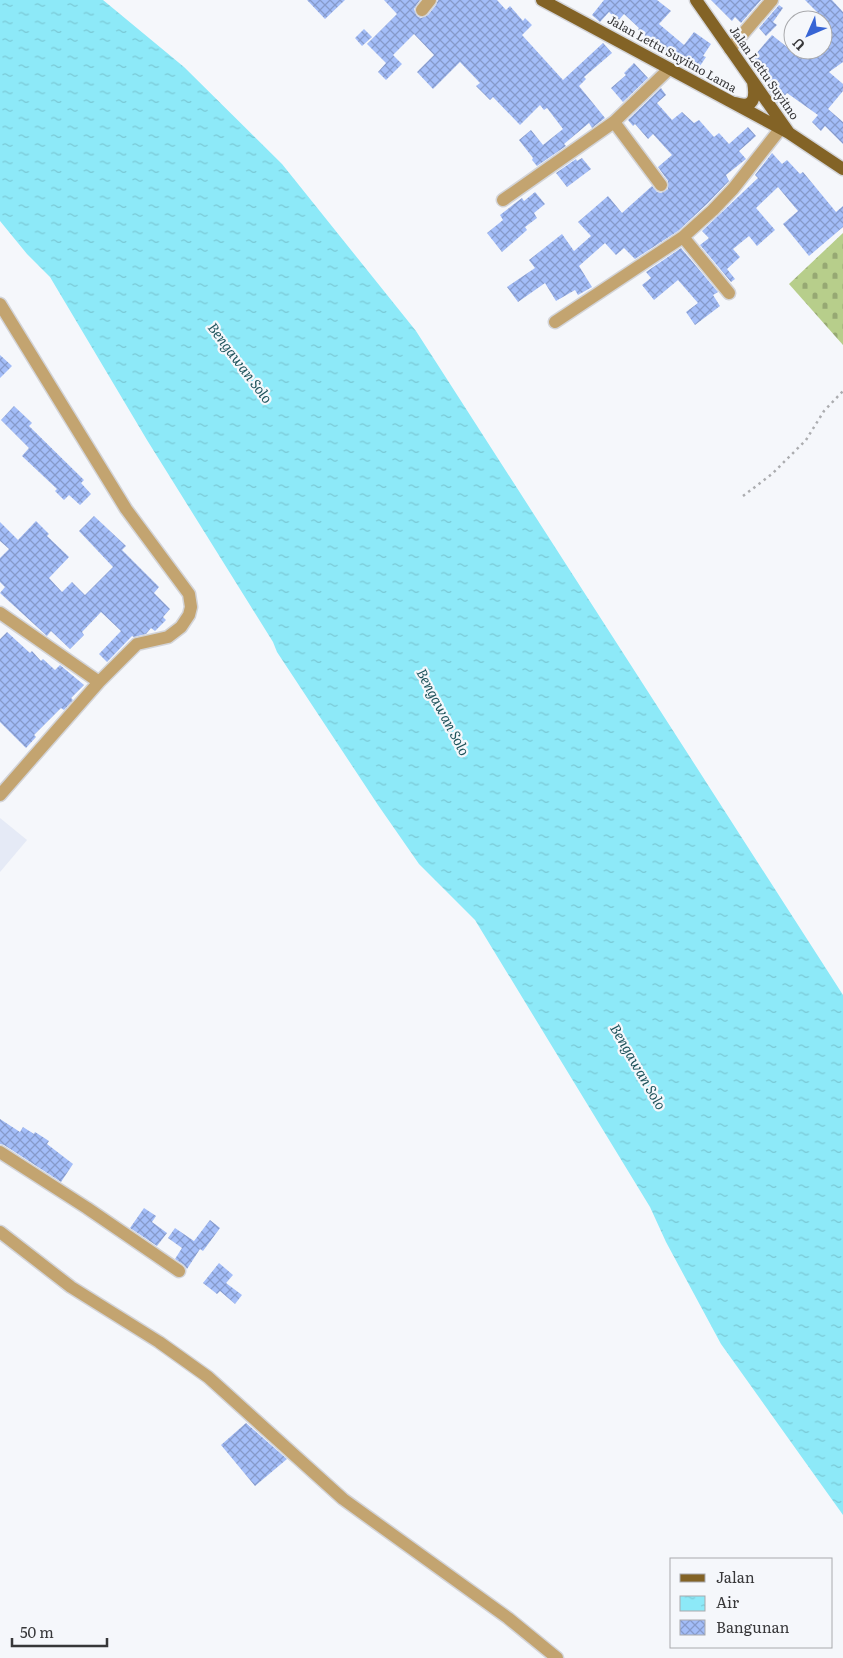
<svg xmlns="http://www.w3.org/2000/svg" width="843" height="1658" viewBox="0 0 843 1658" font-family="Literata,serif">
  <defs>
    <pattern id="cemetery-stones" width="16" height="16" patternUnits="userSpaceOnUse" patternTransform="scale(1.25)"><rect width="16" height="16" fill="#b7ce8b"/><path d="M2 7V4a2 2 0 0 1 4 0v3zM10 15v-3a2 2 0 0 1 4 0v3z" fill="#96a873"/></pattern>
    <pattern id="water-ripples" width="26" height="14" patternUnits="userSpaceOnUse" patternTransform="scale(1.25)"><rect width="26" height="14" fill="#8de9f8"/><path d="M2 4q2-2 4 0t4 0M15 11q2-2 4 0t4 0" fill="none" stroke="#7ac8d5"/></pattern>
    <pattern id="building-cross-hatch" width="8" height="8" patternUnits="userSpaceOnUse" patternTransform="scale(1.25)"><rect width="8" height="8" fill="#a3bdf8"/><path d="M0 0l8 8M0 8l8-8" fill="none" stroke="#869aca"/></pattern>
  </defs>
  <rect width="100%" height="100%" fill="#f5f7fb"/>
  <path fill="#e5eaf6" d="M0,818L27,840L0,872Z"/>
  <path fill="url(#cemetery-stones)" d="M843,233V345L789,284Z"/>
  <path fill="url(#water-ripples)" d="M0,0H103L184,67L282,164L416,331L843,995V1515L721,1344L666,1242L650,1207L475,920L419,864L378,805L277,652L273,642L147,440L50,277L27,254L0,221Z"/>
  <path fill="url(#building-cross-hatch)" d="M307,0H345L325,19Z
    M384,0H420L414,9L417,16L421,18L428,15L436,5L438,0H497L506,10L510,6L523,21L525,18L532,25L522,35L563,80L603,43L612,53L584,77L586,79L579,86L605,118L592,128L589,123L564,144L566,146L537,166L532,160L533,158L519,140L531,130L543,145L563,129L547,108L544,110L540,105L520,125L493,97L490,100L476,86L480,83L460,62L433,89L417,72L434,55L414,34L393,55L402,64L386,80L378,72L386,63L367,44L397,14Z
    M604,0H657L671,11L659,24L684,45L694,32L711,44L703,56L706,57L698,69L676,54L673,58L638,30L639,28L624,14L618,21L609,12L600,22L592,15Z
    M711,0H761L741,23L735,17L732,21Z
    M805,0H832L843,12V62L829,72L843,84V91L828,109L843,122V144L825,126L821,131L812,122L818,115L787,93L778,104L768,89L771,85L757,72L749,62L772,35L787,47L793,39V50H823V18Z
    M779,5L783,8L773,22L777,25L766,36L759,28Z
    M364,29L372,37L362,46L355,38Z
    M634,63L648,78L623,102L611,88L626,75L624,73Z
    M661,88L666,95L657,103L672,120L682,112L694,123L699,120L714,137L719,133L729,144L748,127L756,136L739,151L746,159L726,175L729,181L707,204L678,231L635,259L624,248L616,255L605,243L579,266L592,287L578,295L575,290L556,301L545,283L518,302L507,287L535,268L529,260L562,234L574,251L591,236L578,222L608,196L622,213L652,186L657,192L661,193L668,189V181L658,167L672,155L653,134L648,139L635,124L633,126L628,120Z
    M772,153L782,164L787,160L800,174L803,172L836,212L843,206V227L809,256L783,224L798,211L778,187L756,208L775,230L757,246L749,236L733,249L740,257L727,269L735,279L731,282L700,245L709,238L702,231L758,178L755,175Z
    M582,158L591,169L567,187L556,173L576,159L577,161Z
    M535,192L545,204L534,213L537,218L525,227L527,230L502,252L487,233L503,220L500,215L514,204L522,198L524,201Z
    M681,248L718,292L713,295L720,306L695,325L686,312L698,303L678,280L654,300L642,285L651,278L646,272Z
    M0,355L12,366L0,378Z
    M14,406L32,423L29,426L84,480L81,483L91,494L80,505L69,495L64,500L55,491L57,489L22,456L29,448L1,420Z
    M94,516L126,546L122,550L159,587L154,593L170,609L163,617L166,620L155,631L151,628L146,634L134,637L132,636L107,662L99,654L121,631L101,612L82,632L84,635L70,649L51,631L47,636L0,593L5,587L0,582V558L9,549L0,541V522L18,540L36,521L49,534L47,536L69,557L49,578L62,592L72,582L85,595L113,567L79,531Z
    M7,632L30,653L32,651L41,661L43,659L55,670L60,665L84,685L71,698L73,700L64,710L61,708L34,735L36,737L26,748L0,722V639Z
    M0,1119L20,1132L23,1127L34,1134L35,1132L49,1141L47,1144L73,1164L61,1182L4,1145L0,1144Z
    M144,1208L156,1216L152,1222L167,1233L157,1246L130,1228Z
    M210,1220L220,1228L203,1251L200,1249L187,1269L184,1265L175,1259L182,1248L168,1238L175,1228L194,1241Z
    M219,1263L233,1275L226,1283L242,1295L235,1304L220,1291L217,1294L203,1283Z
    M246,1423L287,1459L255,1486L221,1445Z"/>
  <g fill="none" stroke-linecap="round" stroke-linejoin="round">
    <g stroke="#d3d4d8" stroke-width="15">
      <path id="minor" d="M422,10L430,0
        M730,49L772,0
        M614,122L661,185
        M503,200L614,122L669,69
        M683,237L729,293
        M0,304L126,509L189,594L191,607L189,615L181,627L168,637L137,644L99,682
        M555,322L683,237L713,210L733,189L781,128
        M0,613L99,682L0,795
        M0,1152L87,1208L179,1271
        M0,1232L71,1287L159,1342L208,1377L343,1499L508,1618L557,1658"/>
    </g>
    <g stroke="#d3d4d8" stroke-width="15">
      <path id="major" d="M542,0L789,133
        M696,0L789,133L843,169
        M735,103C754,109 756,98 753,82"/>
    </g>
    <path stroke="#acadb0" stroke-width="2.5" stroke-dasharray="2.5 4" stroke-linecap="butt" d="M743,496L772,474L806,440L824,411L843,391"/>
    <use href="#minor" stroke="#c3a470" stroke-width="12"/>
    <use href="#major" stroke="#836326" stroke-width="12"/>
  </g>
  <g text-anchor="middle" stroke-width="4.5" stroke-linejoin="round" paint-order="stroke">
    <g font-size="12" fill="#373739" stroke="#f5f7fb">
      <text transform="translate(672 54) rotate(29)" y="4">Jalan Lettu Suyitno Lama</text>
      <text transform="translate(764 73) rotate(55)" y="4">Jalan Lettu Suyitno</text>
    </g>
    <g font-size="14" font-style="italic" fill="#1e535b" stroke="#f5f7fb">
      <text transform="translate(240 363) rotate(53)" y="5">Bengawan Solo</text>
      <text transform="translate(443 712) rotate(62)" y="5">Bengawan Solo</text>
      <text transform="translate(638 1067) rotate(60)" y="5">Bengawan Solo</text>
    </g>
  </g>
  <rect x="670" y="1558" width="162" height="90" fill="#f5f7fb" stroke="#a9aaad"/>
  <rect x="680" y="1574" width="25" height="8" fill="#836326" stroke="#a9aaad"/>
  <text x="716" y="1583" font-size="15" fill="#373739">Jalan</text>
  <rect x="680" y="1596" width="25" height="15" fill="url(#water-ripples)" stroke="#a9aaad"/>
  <text x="716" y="1608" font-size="15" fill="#373739">Air</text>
  <rect x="680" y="1620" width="25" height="15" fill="url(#building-cross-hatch)" stroke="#a9aaad"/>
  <text x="716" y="1633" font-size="15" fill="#373739">Bangunan</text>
  <g transform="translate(808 35) rotate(225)"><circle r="24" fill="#f5f7fb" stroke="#a9aaad"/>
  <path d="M0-4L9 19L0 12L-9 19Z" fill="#3765d5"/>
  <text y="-8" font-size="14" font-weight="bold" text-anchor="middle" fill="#373739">U</text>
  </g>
  <path d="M12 1638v8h95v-8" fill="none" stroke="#373739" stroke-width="2.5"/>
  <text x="20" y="1638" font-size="15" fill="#373739" stroke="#f5f7fb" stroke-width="4" paint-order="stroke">50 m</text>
</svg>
